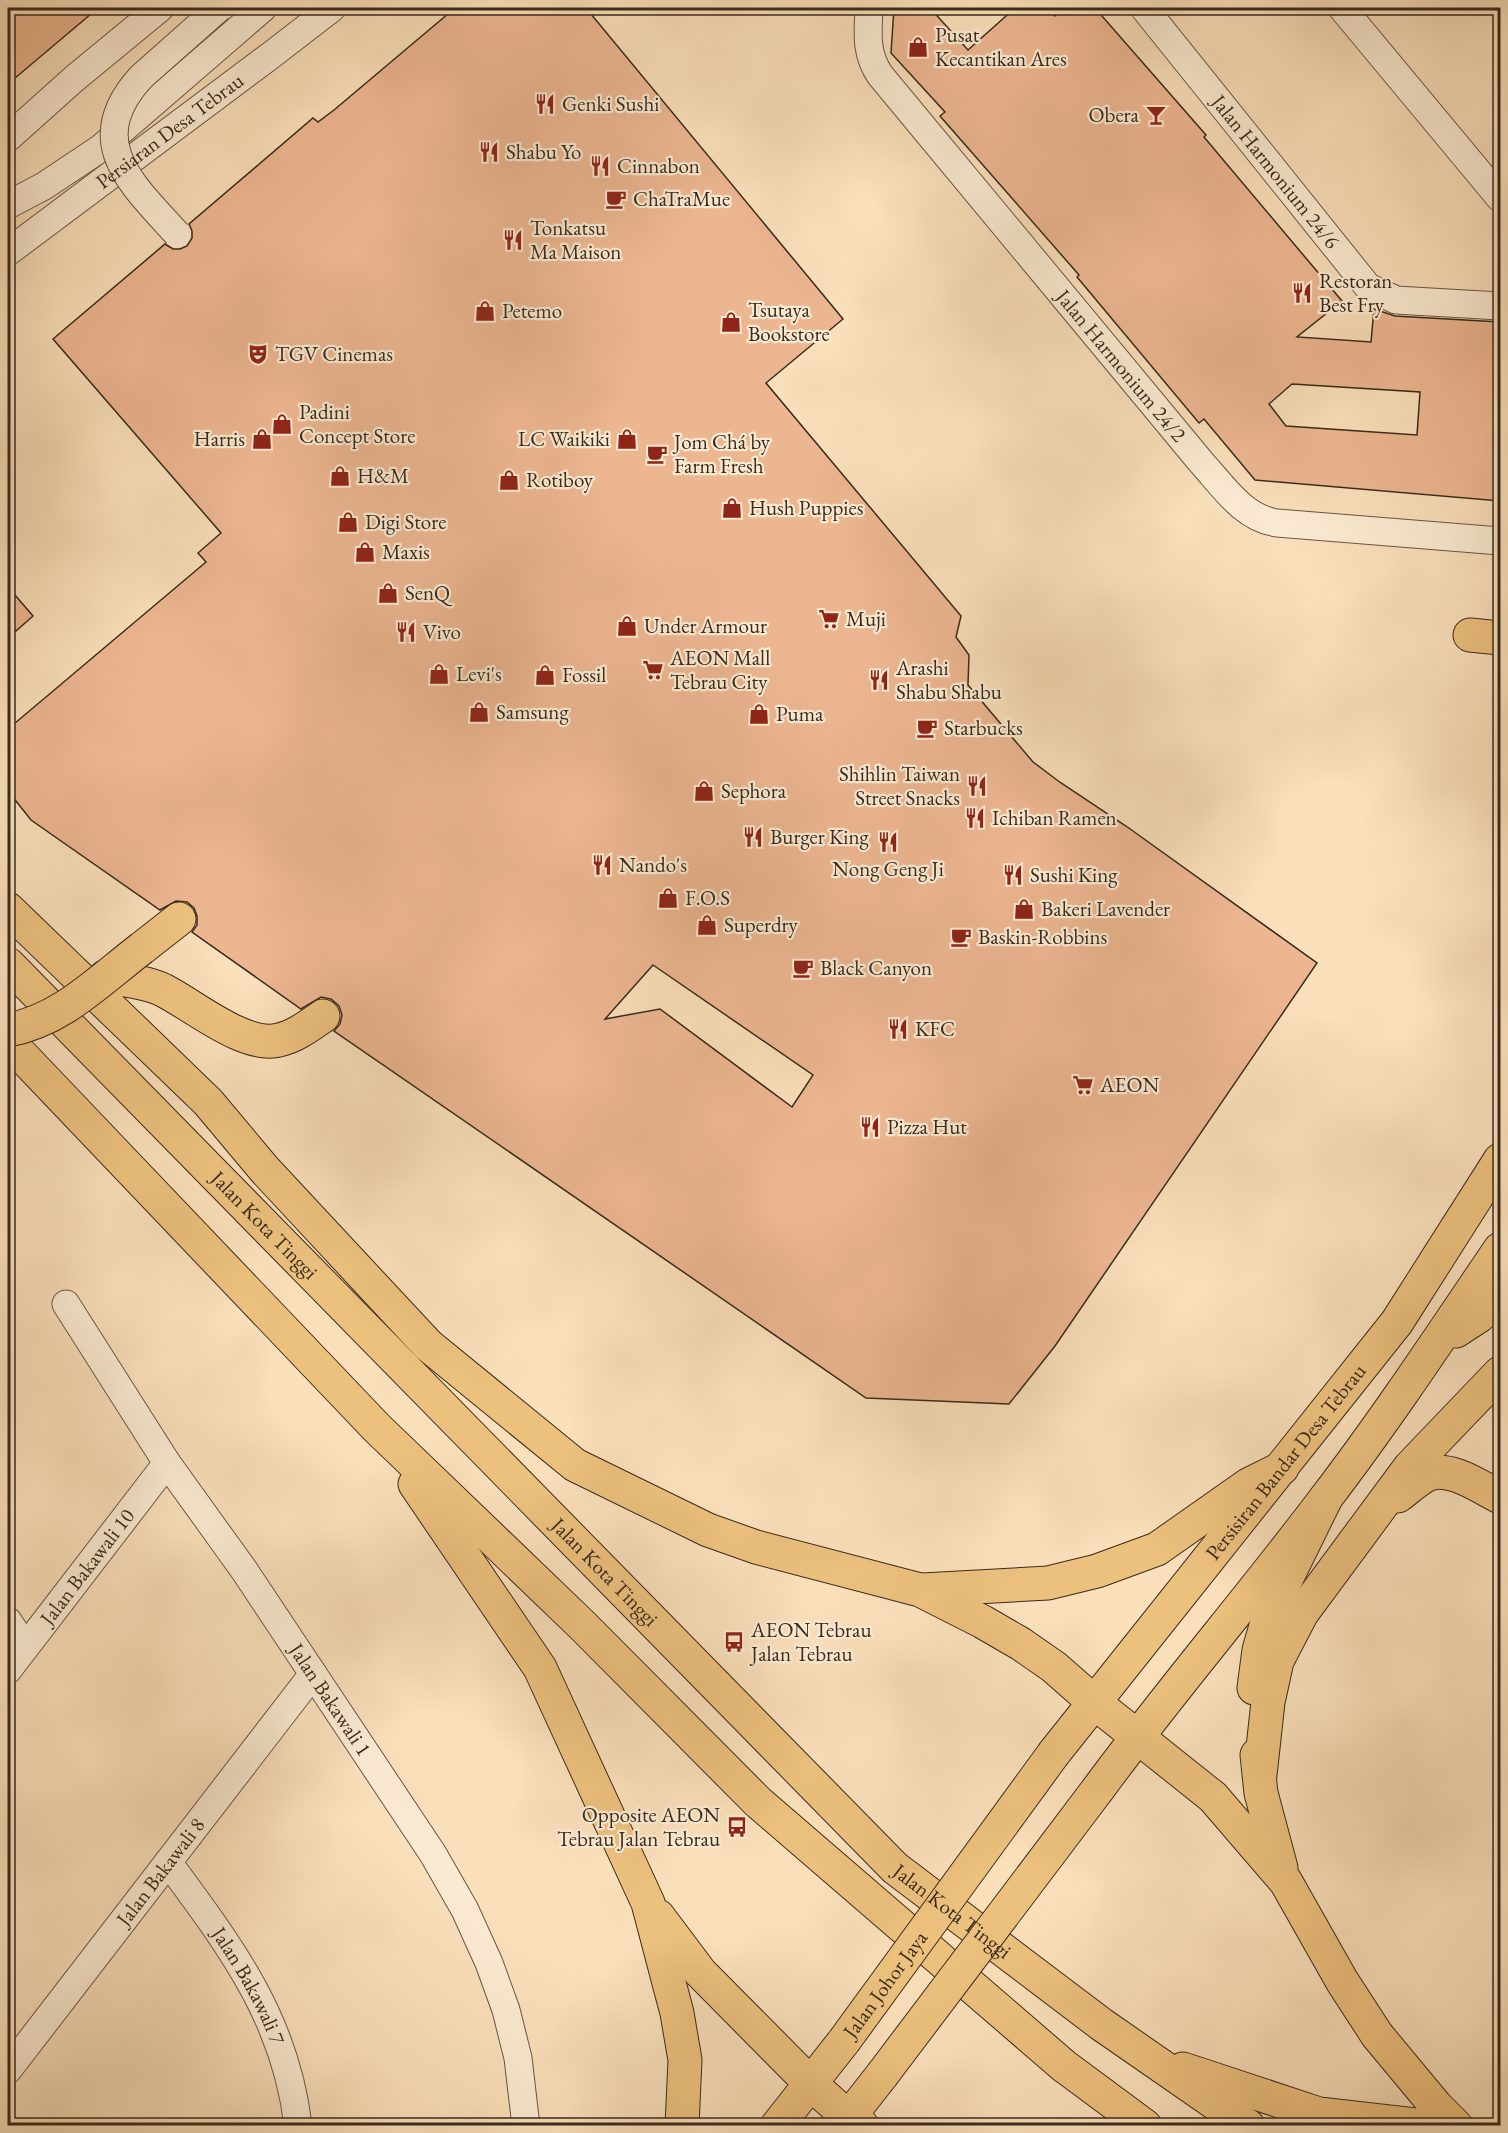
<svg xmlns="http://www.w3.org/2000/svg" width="1508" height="2133" viewBox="0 0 1508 2133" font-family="'EB Garamond',serif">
  <rect width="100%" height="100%" fill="#f9dfba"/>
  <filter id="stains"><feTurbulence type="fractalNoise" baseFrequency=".00333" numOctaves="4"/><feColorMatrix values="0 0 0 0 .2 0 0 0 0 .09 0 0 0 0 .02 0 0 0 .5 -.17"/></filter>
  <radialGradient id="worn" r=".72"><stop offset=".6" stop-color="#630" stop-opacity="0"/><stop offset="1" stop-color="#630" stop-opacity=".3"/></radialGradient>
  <path fill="#ecb690" stroke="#392a1d" stroke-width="1.5" fill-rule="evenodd" d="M8,8H98L8,84Z
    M455,8H586L843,319L766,383L961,616L956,637L969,655L968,685L1033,762L1061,783L1126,826L1317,963L1055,1346L1009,1404L866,1398L334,1031L340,1024L342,1015L339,1006L331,999L321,997L301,1009L192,932L197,925V916L194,908L187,902L176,901L160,910L31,820L8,791V729L206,562L198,553L221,533L53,339L165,244L173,249H180L187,246L192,238V231L189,224L313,118L318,122L334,110ZM653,965L813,1075L792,1107L660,1009L605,1019Z
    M894,8H930L968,50L1015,8H1047L1055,16L1064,8H1095L1206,135L1204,137L1342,301L1297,337L1371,342L1374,309L1395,316L1500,322V501L1255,480L1204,419L1199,423L1077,277L1079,275L940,116L945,112L891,53ZM1292,384L1420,392L1417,435L1286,426L1269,404Z
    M8,587L33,616L8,638Z"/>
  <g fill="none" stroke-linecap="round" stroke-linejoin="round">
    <g stroke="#695744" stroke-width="29">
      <g id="minor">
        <path id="s1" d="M869,8C868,32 865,53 880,75L1201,462C1223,486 1243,518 1277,523L1500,541"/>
        <path id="s2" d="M1144,8L1368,287L1396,300L1500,306"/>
        <path d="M1342,8L1500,198"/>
        <path d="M8,138L75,78L160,8"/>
        <path d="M8,205L44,186L101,148L263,8"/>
        <path id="s3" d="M8,252L270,56L332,8"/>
        <path id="s4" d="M66,1304L167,1463L244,1570L433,1854L465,1910L489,1963L506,2010L518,2058L526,2126"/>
        <path d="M8,1621L25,1647"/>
        <path id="s5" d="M8,1670L167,1463"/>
        <path id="s6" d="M168,1862C230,1946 286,2019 298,2126"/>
        <path id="s7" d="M8,2070L313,1674"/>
      </g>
    </g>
    <g stroke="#392a1d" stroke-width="35">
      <g id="major">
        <path d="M1470,635L1500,638"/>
        <path d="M1456,1331L1479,1316L1500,1294"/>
        <path id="s8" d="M1054,1753L1397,1322L1500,1160"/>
        <path d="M1098,1789C1171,1690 1251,1597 1325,1499C1387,1418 1443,1333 1500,1249"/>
        <path d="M777,2126L844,2041"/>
        <path d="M842,2126L882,2075"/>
      </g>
    </g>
    <g stroke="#392a1d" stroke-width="35">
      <g id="highway">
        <path d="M8,909L208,1102L265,1170L428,1345L575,1465L708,1530L756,1547L920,1590L983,1622L1021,1644L1054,1667L1095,1703L1213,1797L1286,1882L1342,1981L1377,2035L1436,2106L1456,2126"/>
        <path d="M142,948L179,919"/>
        <path id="s9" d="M8,964L895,1868L1101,2024L1248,2126"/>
        <path d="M105,977C124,980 146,982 163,990C193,1005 245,1049 279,1040C296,1036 310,1025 323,1016"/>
        <path d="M8,1041L377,1428L582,1625L758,1802L1064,2066L1145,2126"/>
        <path d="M415,1484L540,1668L648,1903L677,2013L685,2060L682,2126"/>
        <path d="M1398,1496C1408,1489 1417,1479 1429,1474C1452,1466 1481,1488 1500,1497"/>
        <path d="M922,1590L1048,1583L1097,1571L1157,1549L1248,1485L1282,1468"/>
        <path d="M1254,1688L1259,1650L1270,1612L1326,1498"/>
        <path d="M1257,1755L1261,1793L1281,1868"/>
        <path d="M1260,1775L1268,1702L1277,1661L1302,1613L1410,1467L1500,1373"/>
        <path d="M658,1916L700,1972L810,2083L848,2117L862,2126"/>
        <path d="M1183,2069L1319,2114L1424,2126"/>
      </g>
    </g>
    <use href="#minor" stroke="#fbead2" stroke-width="27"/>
    <use href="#major" stroke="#ecc07d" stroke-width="33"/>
    <use href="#highway" stroke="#ecc07d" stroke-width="33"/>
    <g stroke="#695744" stroke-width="29" stroke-linecap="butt">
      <path id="minor-bridge" d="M177,234C132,184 82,142 141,77L219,8"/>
    </g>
    <g stroke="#392a1d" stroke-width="35" stroke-linecap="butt">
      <g id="major-bridge">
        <path id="s10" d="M844,2041L1054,1753"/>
        <path d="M882,2075L1098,1789"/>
      </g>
    </g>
    <g stroke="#392a1d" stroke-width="35" stroke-linecap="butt">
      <path id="highway-bridge" d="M8,1030C61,1021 100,980 142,948"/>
    </g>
    <use href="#minor-bridge" stroke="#fbead2" stroke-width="27"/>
    <use href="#major-bridge" stroke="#ecc07d" stroke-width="33"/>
    <use href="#highway-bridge" stroke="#ecc07d" stroke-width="33"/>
  </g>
  <defs>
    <g id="shop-bare" transform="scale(1.62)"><path d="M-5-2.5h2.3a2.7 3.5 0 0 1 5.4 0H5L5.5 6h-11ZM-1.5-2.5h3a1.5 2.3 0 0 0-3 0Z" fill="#8f2418" stroke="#fbead2" stroke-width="2.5" paint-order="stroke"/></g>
    <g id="restaurant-bare" transform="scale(1.62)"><path d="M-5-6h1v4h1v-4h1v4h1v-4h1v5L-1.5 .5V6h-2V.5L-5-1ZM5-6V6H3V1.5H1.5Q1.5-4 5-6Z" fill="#8f2418" stroke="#fbead2" stroke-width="2.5" paint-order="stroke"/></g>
    <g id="bar-bare" transform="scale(1.62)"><path d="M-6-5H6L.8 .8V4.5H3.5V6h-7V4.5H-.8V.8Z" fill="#8f2418" stroke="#fbead2" stroke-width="2.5" paint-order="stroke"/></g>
    <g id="cafe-bare" transform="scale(1.62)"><path d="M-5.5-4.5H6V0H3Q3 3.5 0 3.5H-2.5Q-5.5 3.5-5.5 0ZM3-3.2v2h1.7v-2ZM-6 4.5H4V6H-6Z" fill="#8f2418" stroke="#fbead2" stroke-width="2.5" paint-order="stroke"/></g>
    <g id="theatre-bare" transform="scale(1.62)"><path d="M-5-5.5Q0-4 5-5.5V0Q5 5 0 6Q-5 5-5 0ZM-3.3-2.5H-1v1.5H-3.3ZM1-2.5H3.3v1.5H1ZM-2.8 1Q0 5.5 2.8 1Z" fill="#8f2418" stroke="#fbead2" stroke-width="2.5" paint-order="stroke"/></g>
    <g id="supermarket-bare" transform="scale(1.62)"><path d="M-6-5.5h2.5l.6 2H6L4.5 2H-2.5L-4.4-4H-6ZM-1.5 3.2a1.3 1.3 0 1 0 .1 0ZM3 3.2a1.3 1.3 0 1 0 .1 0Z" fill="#8f2418" stroke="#fbead2" stroke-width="2.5" paint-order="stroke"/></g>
    <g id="bus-bare" transform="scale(1.62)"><path d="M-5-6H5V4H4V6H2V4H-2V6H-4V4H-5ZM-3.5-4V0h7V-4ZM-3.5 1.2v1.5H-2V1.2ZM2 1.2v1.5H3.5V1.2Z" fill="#8f2418" stroke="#fbead2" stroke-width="2.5" paint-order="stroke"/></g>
  </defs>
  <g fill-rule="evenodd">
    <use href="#shop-bare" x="918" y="47"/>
    <use href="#restaurant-bare" x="545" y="104"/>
    <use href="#bar-bare" x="1156" y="115"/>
    <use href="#restaurant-bare" x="489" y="152"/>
    <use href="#restaurant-bare" x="600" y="166"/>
    <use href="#cafe-bare" x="616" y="199"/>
    <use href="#restaurant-bare" x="513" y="240"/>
    <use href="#restaurant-bare" x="1302" y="293"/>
    <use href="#shop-bare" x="485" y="311"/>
    <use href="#shop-bare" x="731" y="322"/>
    <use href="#theatre-bare" x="258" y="354"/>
    <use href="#shop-bare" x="282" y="424"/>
    <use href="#shop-bare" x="262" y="439"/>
    <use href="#shop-bare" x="627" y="439"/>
    <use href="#cafe-bare" x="657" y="454"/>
    <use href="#shop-bare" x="340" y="476"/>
    <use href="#shop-bare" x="509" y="480"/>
    <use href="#shop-bare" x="732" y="508"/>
    <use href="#shop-bare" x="348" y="522"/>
    <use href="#shop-bare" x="365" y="552"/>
    <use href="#shop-bare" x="388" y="593"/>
    <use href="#supermarket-bare" x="829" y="619"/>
    <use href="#shop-bare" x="627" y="626"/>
    <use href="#restaurant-bare" x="406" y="632"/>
    <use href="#supermarket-bare" x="653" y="670"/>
    <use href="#shop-bare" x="439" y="674"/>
    <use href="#shop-bare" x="545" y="675"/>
    <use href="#restaurant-bare" x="879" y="680"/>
    <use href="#shop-bare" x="479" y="712"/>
    <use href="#shop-bare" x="759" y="714"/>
    <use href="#cafe-bare" x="927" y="728"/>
    <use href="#restaurant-bare" x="977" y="786"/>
    <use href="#shop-bare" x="704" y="791"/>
    <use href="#restaurant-bare" x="975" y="818"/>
    <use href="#restaurant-bare" x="753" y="837"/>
    <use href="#restaurant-bare" x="888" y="842"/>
    <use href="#restaurant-bare" x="602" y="865"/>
    <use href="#restaurant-bare" x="1013" y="875"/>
    <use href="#shop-bare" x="668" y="898"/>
    <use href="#shop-bare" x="1024" y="909"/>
    <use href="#shop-bare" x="707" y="925"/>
    <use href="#cafe-bare" x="961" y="937"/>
    <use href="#cafe-bare" x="803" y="968"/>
    <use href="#restaurant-bare" x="898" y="1029"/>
    <use href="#supermarket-bare" x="1083" y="1085"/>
    <use href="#restaurant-bare" x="870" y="1127"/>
    <use href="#bus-bare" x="734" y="1642"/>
    <use href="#bus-bare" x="737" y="1827"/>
  </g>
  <g text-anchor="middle" stroke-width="4.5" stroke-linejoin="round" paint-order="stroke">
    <g font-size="21" fill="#392a1d" stroke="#fbead2" text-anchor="start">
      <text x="935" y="42">Pusat<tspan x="935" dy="24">Kecantikan Ares</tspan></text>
      <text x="562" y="111">Genki Sushi</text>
      <text x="1139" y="122" text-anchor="end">Obera</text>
      <text x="506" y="159">Shabu Yo</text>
      <text x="617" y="173">Cinnabon</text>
      <text x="633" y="206">ChaTraMue</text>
      <text x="530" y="235">Tonkatsu<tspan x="530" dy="24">Ma Maison</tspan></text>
      <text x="1319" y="288">Restoran<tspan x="1319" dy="24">Best Fry</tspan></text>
      <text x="748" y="317">Tsutaya<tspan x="748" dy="24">Bookstore</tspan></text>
      <text x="502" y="318">Petemo</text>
      <text x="275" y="361">TGV Cinemas</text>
      <text x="299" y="419">Padini<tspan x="299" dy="24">Concept Store</tspan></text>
      <text x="245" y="446" text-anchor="end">Harris</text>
      <text x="610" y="446" text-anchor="end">LC Waikiki</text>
      <text x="674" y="449">Jom Chá by<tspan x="674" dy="24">Farm Fresh</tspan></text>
      <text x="357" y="483">H&amp;M</text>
      <text x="526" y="487">Rotiboy</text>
      <text x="749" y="515">Hush Puppies</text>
      <text x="365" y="529">Digi Store</text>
      <text x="382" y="559">Maxis</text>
      <text x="405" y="600">SenQ</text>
      <text x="846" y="626">Muji</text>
      <text x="644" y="633">Under Armour</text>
      <text x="423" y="639">Vivo</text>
      <text x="670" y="665">AEON Mall<tspan x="670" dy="24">Tebrau City</tspan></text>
      <text x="896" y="675">Arashi<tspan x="896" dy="24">Shabu Shabu</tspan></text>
      <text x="456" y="681">Levi's</text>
      <text x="562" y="682">Fossil</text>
      <text x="496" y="719">Samsung</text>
      <text x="776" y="721">Puma</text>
      <text x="944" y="735">Starbucks</text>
      <text x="960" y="781" text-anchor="end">Shihlin Taiwan<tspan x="960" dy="24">Street Snacks</tspan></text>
      <text x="721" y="798">Sephora</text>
      <text x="992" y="825">Ichiban Ramen</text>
      <text x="770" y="844">Burger King</text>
      <text x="619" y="872">Nando's</text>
      <text x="888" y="876" text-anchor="middle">Nong Geng Ji</text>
      <text x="1030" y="882">Sushi King</text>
      <text x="685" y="905">F.O.S</text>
      <text x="1041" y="916">Bakeri Lavender</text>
      <text x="724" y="932">Superdry</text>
      <text x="978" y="944">Baskin-Robbins</text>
      <text x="820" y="975">Black Canyon</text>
      <text x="915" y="1036">KFC</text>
      <text x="1100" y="1092">AEON</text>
      <text x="887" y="1134">Pizza Hut</text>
      <text x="751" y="1637">AEON Tebrau<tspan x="751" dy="24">Jalan Tebrau</tspan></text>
      <text x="720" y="1822" text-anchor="end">Opposite AEON<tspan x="720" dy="24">Tebrau Jalan Tebrau</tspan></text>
    </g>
    <g font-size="21" fill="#392a1d" stroke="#fbead2">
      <text dy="7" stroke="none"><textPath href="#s3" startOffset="202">Persiaran Desa Tebrau</textPath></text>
      <text dy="7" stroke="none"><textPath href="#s2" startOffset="210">Jalan Harmonium 24/6</textPath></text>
      <text dy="7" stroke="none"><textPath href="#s1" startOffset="447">Jalan Harmonium 24/2</textPath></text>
      <text dy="7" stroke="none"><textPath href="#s9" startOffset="366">Jalan Kota Tinggi</textPath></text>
      <text dy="7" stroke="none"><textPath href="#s8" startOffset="372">Persisiran Bandar Desa Tebrau</textPath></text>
      <text dy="7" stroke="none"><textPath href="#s5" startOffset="130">Jalan Bakawali 10</textPath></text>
      <text dy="7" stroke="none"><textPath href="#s9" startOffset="852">Jalan Kota Tinggi</textPath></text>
      <text dy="7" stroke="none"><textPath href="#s4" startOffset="476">Jalan Bakawali 1</textPath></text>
      <text dy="7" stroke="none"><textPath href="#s7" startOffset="250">Jalan Bakawali 8</textPath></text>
      <text dy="7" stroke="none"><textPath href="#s9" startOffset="1338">Jalan Kota Tinggi</textPath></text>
      <text dy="7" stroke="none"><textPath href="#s10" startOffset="70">Jalan Johor Jaya</textPath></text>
      <text dy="7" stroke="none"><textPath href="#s6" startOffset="148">Jalan Bakawali 7</textPath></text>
    </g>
  </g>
  <rect width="1508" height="2133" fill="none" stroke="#f9dfba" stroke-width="30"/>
  <rect x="9" y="9" width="1490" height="2115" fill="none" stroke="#392a1d" stroke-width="3"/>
  <rect x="15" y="15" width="1478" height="2103" fill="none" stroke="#392a1d" stroke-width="1.5"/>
  <rect width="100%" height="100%" filter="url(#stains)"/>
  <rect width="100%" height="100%" fill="url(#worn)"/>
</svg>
